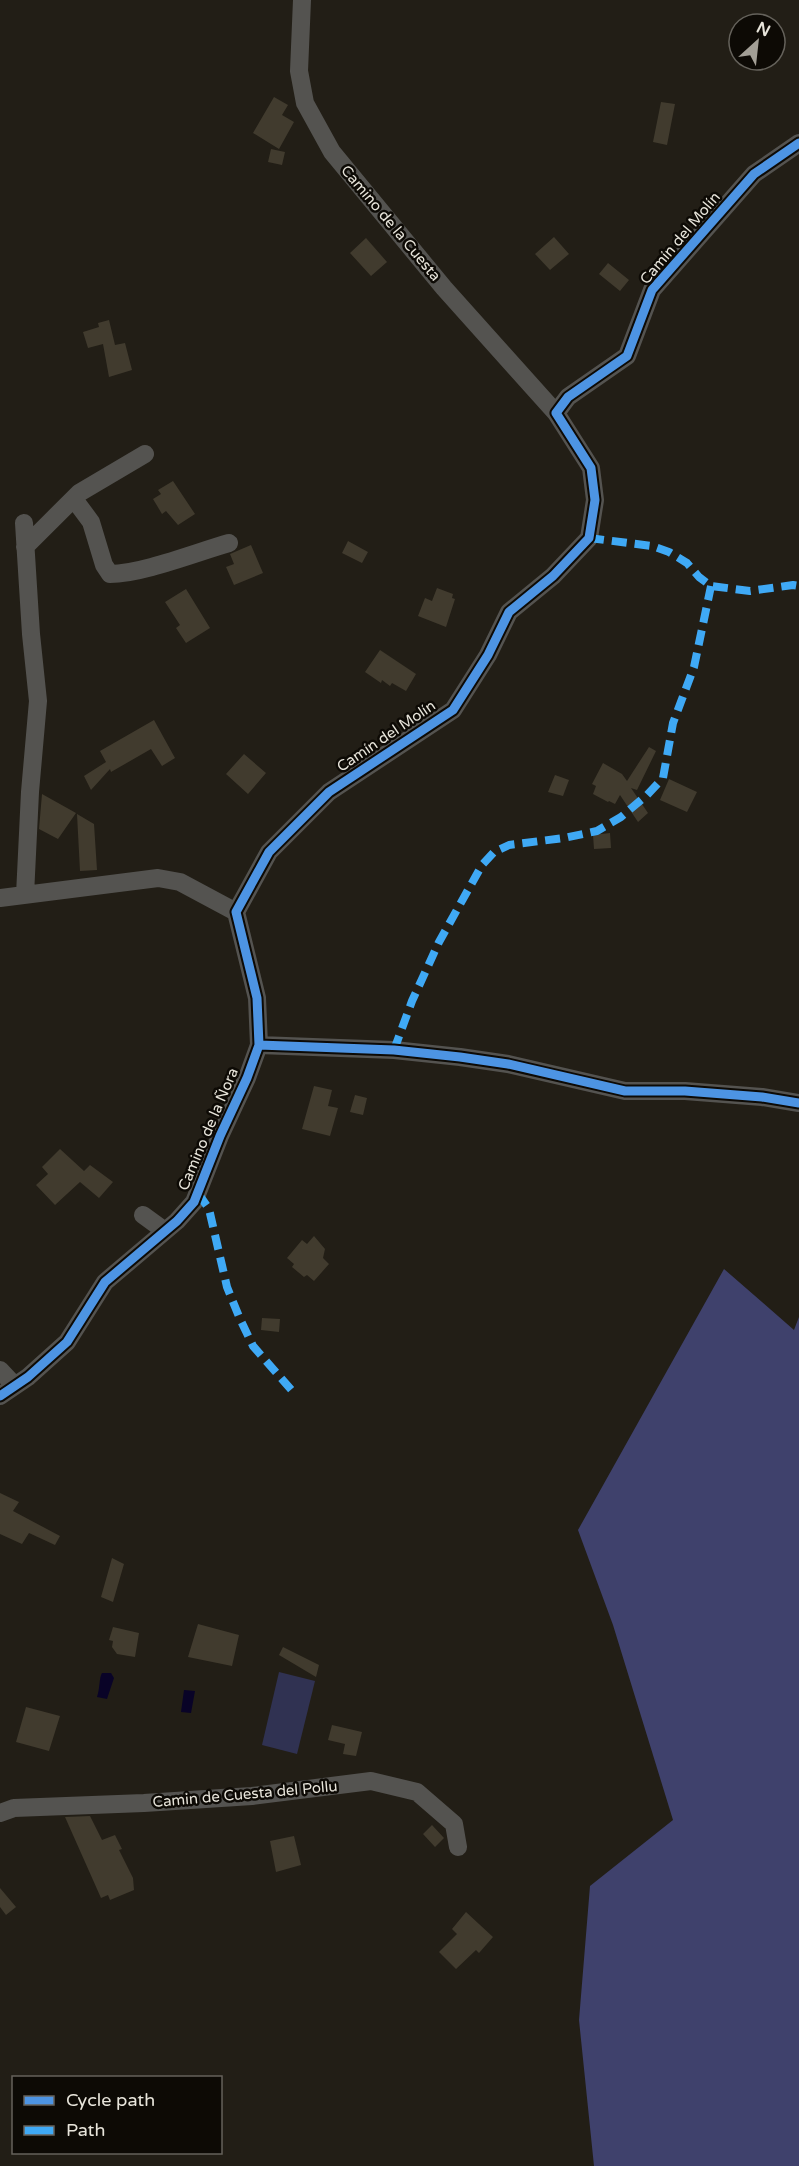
<svg xmlns="http://www.w3.org/2000/svg" width="799" height="2166" viewBox="0 0 799 2166" font-family="'Varela Round',sans-serif">
  <rect width="100%" height="100%" fill="#221e16"/>
  <path fill="#303252" d="M279,1672L315,1681L297,1754L262,1745Z"/>
  <path fill="#3f416c" d="M724,1269L794,1330L799,1317V2166H594L579,2020L590,1886L673,1820L613,1625L578,1530Z"/>
  <path fill="#090327" d="M102,1673H111L114,1678L107,1699L97,1697C100,1688 99,1678 102,1673Z
    M184,1690L195,1691L191,1713L181,1712Z"/>
  <path fill="#413b2e" d="M274,97L288,105L282,115L294,122L279,149L253,133Z
    M661,102L675,104L667,145L653,142Z
    M271,149L285,152L282,165L268,162Z
    M554,237L569,254L550,270L535,254Z
    M366,238L387,262L371,276L350,253Z
    M608,263L629,280L620,291L599,274Z
    M109,320L115,345L125,343L132,370L109,377L103,344L88,348L83,332L99,327L98,323Z
    M173,481L195,514L178,525L166,511L162,514L153,499L161,494L158,490Z
    M348,541L368,552L362,563L342,553Z
    M251,545L263,573L234,585L226,567L234,564L230,554Z
    M437,588L453,594L452,598L455,599L446,627L418,616L425,598L432,601Z
    M186,589L210,628L186,643L176,628L180,625L165,602Z
    M380,650L416,674L406,691L392,683L390,686L382,680L381,683L365,672Z
    M154,720L175,758L162,766L151,749L111,772L110,769L91,790L84,776L106,762L100,751Z
    M649,747L656,751L637,790L631,788L648,813L638,822L620,795L615,804L609,801L608,802L593,794L596,786L592,784L603,763L622,774L627,781Z
    M244,754L266,773L248,794L226,774Z
    M555,775L569,780L563,796L548,792Z
    M669,779L697,792L687,812L660,800Z
    M42,794L76,813L58,839L39,829Z
    M77,814L94,824L97,870L80,871Z
    M610,833L611,848L594,849L593,835Z
    M314,1086L332,1090L328,1106L338,1108L330,1136L302,1129Z
    M355,1095L367,1098L363,1115L350,1112Z
    M60,1149L84,1171L90,1165L113,1182L99,1198L80,1182L55,1205L36,1185L48,1174L42,1167Z
    M314,1236L325,1249L323,1258L329,1264L314,1281L307,1275L304,1277L292,1267L294,1264L287,1258L302,1240L307,1244Z
    M262,1318L280,1319L279,1332L261,1330Z
    M0,1493L19,1502L13,1511L60,1536L55,1545L29,1533L22,1544L0,1534Z
    M112,1558L124,1564L113,1602L101,1597Z
    M198,1624L239,1635L232,1666L188,1657Z
    M113,1627L139,1633L135,1657L117,1654L112,1647L113,1641L109,1640Z
    M283,1647L319,1665L316,1677L279,1655Z
    M26,1707L60,1716L49,1751L16,1742Z
    M332,1725L362,1732L356,1756L343,1754L345,1744L328,1740Z
    M90,1816L102,1840L115,1835L122,1849L119,1850L133,1878L134,1890L110,1900L108,1895L101,1898L65,1817Z
    M432,1825L444,1838L435,1847L423,1834Z
    M294,1836L301,1865L276,1872L270,1841Z
    M0,1888L16,1907L6,1915L0,1907Z
    M466,1912L493,1937L479,1953L476,1950L456,1969L439,1952L457,1934L452,1929Z"/>
  <g fill="none" stroke-linecap="round" stroke-linejoin="round">
    <path stroke="#545350" stroke-width="18" d="M302,0L299,71L305,103L332,152L444,288L556,413
      M74,499L91,522L104,565L110,574C142,574 197,552 229,543
      M24,523L31,634L38,701L30,792L25,895
      M25,547L79,493L145,454
      M0,898L158,878L180,882L236,912
      M259,1045L394,1050L460,1057L508,1064L625,1091H685L762,1097L799,1103
      M143,1215L165,1231
      M0,1370L15,1386
      M0,1396L28,1377L67,1342L105,1282L177,1221L194,1202L220,1136L247,1078L259,1045L257,998L236,912L269,852L329,792L453,710L488,655L509,612L553,576L589,538L595,500L591,468L556,413L568,397L627,356L652,290L754,174L799,143
      M0,1813L14,1808L144,1803L252,1796L371,1781L417,1792L454,1824L458,1847"/>
    <path stroke="#3fa9f5" stroke-width="8" stroke-dasharray="15 8" stroke-linecap="butt" d="M589,538L652,546L669,552L687,563L699,577L711,586L750,591L793,585L799,586
      M394,1050L412,1001L439,942L482,865L494,852L509,845L564,838L597,831L621,817L647,795L663,778L673,723L694,667L711,586
      M198,1193L209,1209L227,1287L240,1319L253,1346L294,1393"/>
    <g stroke="#0d0a05" stroke-width="13">
      <path id="cycleway" d="M259,1045L394,1050L460,1057L508,1064L625,1091H685L762,1097L799,1103
        M0,1396L28,1377L67,1342L105,1282L177,1221L194,1202L220,1136L247,1078L259,1045L257,998L236,912L269,852L329,792L453,710L488,655L509,612L553,576L589,538L595,500L591,468L556,413L568,397L627,356L652,290L754,174L799,143"/>
    </g>
    <use href="#cycleway" stroke="#4d94e3" stroke-width="9"/>
  </g>
  <g text-anchor="middle" stroke-width="5" stroke-linejoin="round" paint-order="stroke">
    <g font-size="15" fill="#e8e5db" stroke="#0d0a05">
      <text transform="translate(391 223) rotate(50)" y="5">Camino de la Cuesta</text>
      <text transform="translate(680 238) rotate(-50)" y="5">Camín del Molín</text>
      <text transform="translate(386 736) rotate(-34)" y="5">Camín del Molín</text>
      <text transform="translate(208 1129) rotate(-67)" y="5">Camino de la Ñora</text>
      <text transform="translate(245 1794) rotate(-5)" y="5">Camin de Cuesta del Pollu</text>
    </g>
  </g>
  <rect x="12" y="2076" width="210" height="78" fill="#0d0a05" stroke="#65625b" stroke-width="1.5"/>
  <rect x="24" y="2096" width="30" height="9" fill="#4d94e3" stroke="#65625b" stroke-width="1.5"/>
  <text x="66" y="2106" font-size="18" fill="#e8e5db">Cycle path</text>
  <rect x="24" y="2126" width="30" height="9" fill="#3fa9f5" stroke="#65625b" stroke-width="1.5"/>
  <text x="66" y="2136" font-size="18" fill="#e8e5db">Path</text>
  <g transform="translate(757 42) rotate(27)"><circle r="28" fill="#0d0a05" stroke="#65625b" stroke-width="1.5"/>
  <path d="M0-4.5L10 22L0 15L-10 22Z" fill="#a39f96"/>
  <text y="-9" font-size="16" font-weight="bold" text-anchor="middle" fill="#e8e5db">N</text>
  </g>
</svg>
